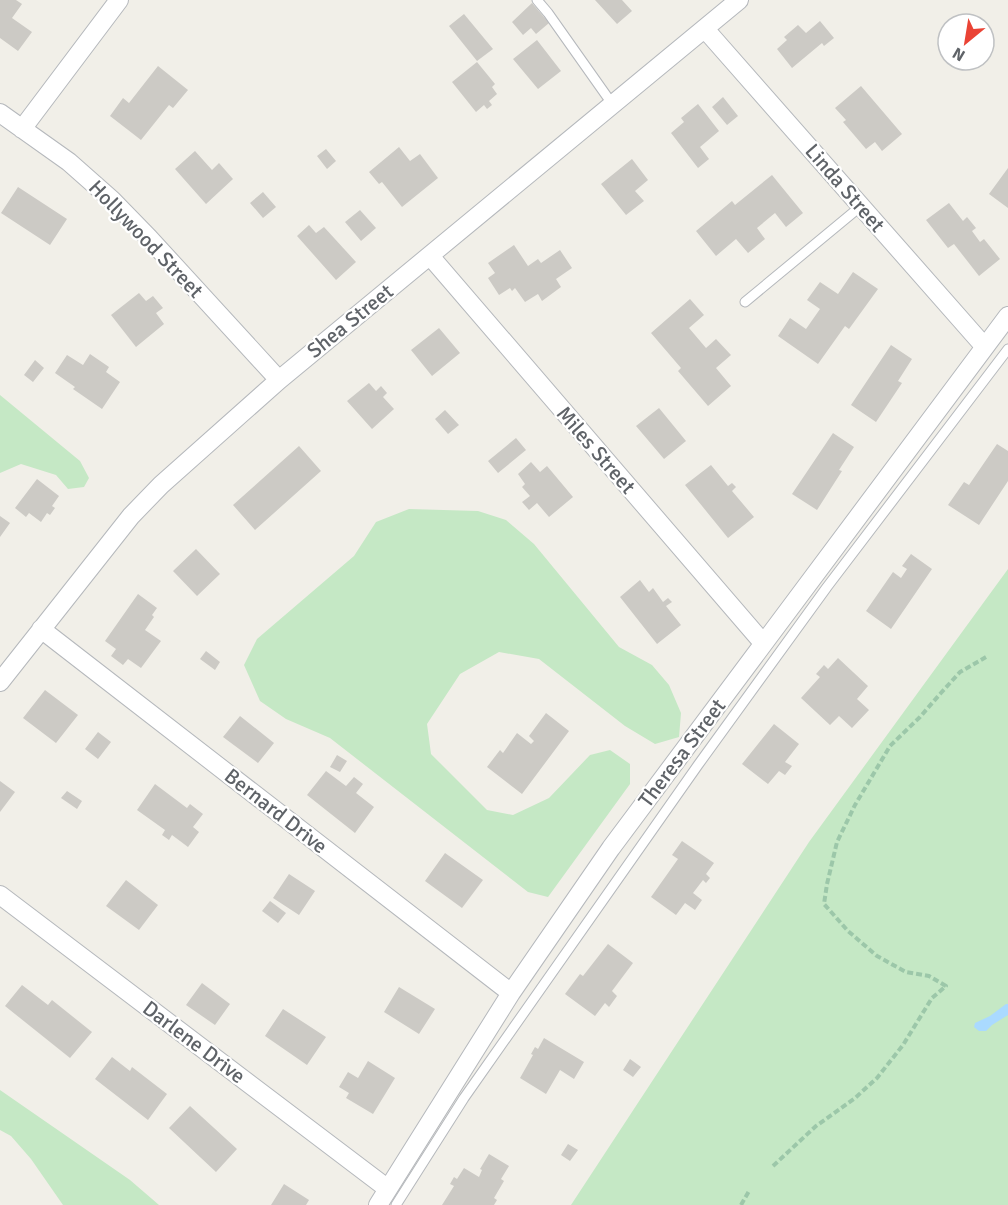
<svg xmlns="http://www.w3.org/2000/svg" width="1008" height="1205" viewBox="0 0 1008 1205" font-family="Signika,sans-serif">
  <rect width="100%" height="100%" fill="#f1efe8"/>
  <path fill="#c5e8c5" d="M0,395L80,461L89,478L84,487L68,489L56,475L21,464L0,473Z
    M409,509L478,511L506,520L534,544L619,647L652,665L669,685L681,713L679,737L655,744L625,726L539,659L499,652L460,674L427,724L431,754L487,810L513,815L549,798L590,755L610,750L630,764V784L548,897L528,892L330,738L286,719L260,701L244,665L257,639L354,556L376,522Z
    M1008,569V1205H571L809,842Z
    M0,1090L130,1180L159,1205H63L31,1159L11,1136L0,1130Z"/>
  <path fill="#aadaff" d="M1006,1004H1008V1015L992,1025L986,1031H979L974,1027L975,1023L990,1016Z"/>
  <path fill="#cccac5" d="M0,0H16L22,4L12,18L32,32L18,51L0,38Z
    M595,0H622L632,11L617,24Z
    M532,3L549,23L536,34L531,28L523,35L512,22Z
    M464,14L493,49L477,61L449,26Z
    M820,21L834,38L824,46L822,43L792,68L777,49L787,40L784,37L798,25L806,33Z
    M537,40L561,71L538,89L513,59Z
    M477,62L495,84L492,87L497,94L489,101L492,105L487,109L484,105L476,112L452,82Z
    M158,66L188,90L173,108L169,105L141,140L110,116L123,98L129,103Z
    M861,86L902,134L882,151L875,142L866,149L843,122L846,120L835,108Z
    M723,97L738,116L727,125L712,107Z
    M698,104L719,131L700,147L709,159L698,168L671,133L684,122L681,118Z
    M399,147L410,161L420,154L438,178L402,207L382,182L379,184L369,172Z
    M326,149L336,161L327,169L317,156Z
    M195,151L212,170L219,163L233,179L206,204L175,169Z
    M632,159L648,180L635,191L644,201L626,215L601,184Z
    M1008,168V208L989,194Z
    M772,175L803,213L786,227L775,213L757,228L765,239L748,253L736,239L716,256L696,231L732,201L735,205Z
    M18,187L67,219L50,245L1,213Z
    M263,192L276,207L263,218L250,203Z
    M949,203L963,221L967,217L976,228L972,231L980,242L984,239L1000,259L979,276L954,244L948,248L926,220Z
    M360,210L376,228L361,241L345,222Z
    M309,225L316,233L324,227L356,262L336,280L297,236Z
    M514,245L528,266L538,259L541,263L560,250L572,268L556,279L561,287L542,301L538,294L525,302L515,288L512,291L510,288L499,295L488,278L495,273L488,263Z
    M853,272L878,289L849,329L845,326L818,364L778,336L790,318L806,329L820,309L807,300L820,282L838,294Z
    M139,293L146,301L153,296L163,308L156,313L164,324L136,347L111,315Z
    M690,299L704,315L689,328L706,348L716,339L731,355L716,368L731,386L708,406L678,371L681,368L651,333Z
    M439,328L460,353L432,376L411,350Z
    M891,345L912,359L898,381L902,383L876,422L851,405Z
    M90,354L109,367L106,372L120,382L102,409L73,389L75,387L55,373L67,355L83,365Z
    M35,360L44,368L33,382L24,375Z
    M369,383L376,391L381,386L387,393L383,397L394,409L372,429L347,401Z
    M659,408L686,441L664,459L636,426Z
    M445,410L459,425L448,434L435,419Z
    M833,433L854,447L839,470L842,471L817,510L792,494Z
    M516,438L526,450L498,473L488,461Z
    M997,444L1008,451V481L979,525L948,505L964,482L969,485Z
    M299,446L321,471L255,530L233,505Z
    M531,462L540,472L547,466L573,497L549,517L537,503L529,510L522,502L530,496L522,487L525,484L518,474Z
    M711,465L728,486L732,483L736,487L732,491L754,517L728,538L685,485Z
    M37,479L59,496L52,506L55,508L50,515L47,513L41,522L29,513L26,517L15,508Z
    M0,516L10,523L0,537Z
    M196,549L220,574L197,596L173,571Z
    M911,554L932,569L891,629L866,611L893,572L901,578L907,569L902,566Z
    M640,580L649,592L653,588L663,602L668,598L672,602L666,606L681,625L657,644L620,597Z
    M138,594L157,608L152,615L154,617L145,630L161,641L141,668L128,659L123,665L111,656L116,649L105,641Z
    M206,651L220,662L215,670L200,659Z
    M838,658L868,686L857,699L869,710L852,728L839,716L830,725L801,698L820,677L816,674L824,665L828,669Z
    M45,690L78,715L56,743L23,718Z
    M546,713L569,731L522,794L487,767L500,750L503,753L517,733L531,744L534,741L529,736Z
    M240,716L274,743L258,763L223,737Z
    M774,724L799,744L785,762L792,766L785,775L779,771L768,784L742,764Z
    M98,732L111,742L98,759L85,749Z
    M337,755L347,761L340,772L330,767Z
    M326,771L346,786L354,777L363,784L356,793L374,807L355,833L307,795Z
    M0,781L15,792L0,812Z
    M155,784L187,808L190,804L203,814L193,827L199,832L188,847L172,835L169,840L162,835L165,830L137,810Z
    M67,791L82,801L77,809L61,798Z
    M682,841L714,863L706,874L710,878L706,883L703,880L693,893L702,900L695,910L685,903L676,915L651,897L678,859L672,855Z
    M445,853L483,880L462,908L425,881Z
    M289,874L315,891L299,915L273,898Z
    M126,880L158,905L139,930L106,906Z
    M270,901L286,913L278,923L262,911Z
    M608,944L633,963L612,991L617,996L609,1007L605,1003L595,1016L565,994L580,974L583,976Z
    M202,983L230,1004L215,1025L186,1005Z
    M22,985L48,1005L52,1000L92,1032L70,1058L5,1006Z
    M399,987L435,1009L419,1034L384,1012Z
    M283,1009L326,1037L307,1065L265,1036Z
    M544,1038L584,1062L574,1079L560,1070L546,1094L520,1078L533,1055L531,1054L535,1047L538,1049Z
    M112,1057L130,1071L132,1067L167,1094L148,1120L95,1079Z
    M630,1059L641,1067L633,1077L623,1070Z
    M368,1061L395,1078L373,1114L346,1098L349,1093L339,1087L348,1072L358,1078Z
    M190,1106L237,1149L216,1172L169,1128Z
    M568,1144L578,1150L570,1161L561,1155Z
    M489,1154L509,1166L501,1179L504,1181L494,1198L497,1200L494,1205H442L454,1186L450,1184L454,1177L457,1179L464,1168L479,1177L482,1170L480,1169Z
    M284,1184L309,1200L306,1205H271Z"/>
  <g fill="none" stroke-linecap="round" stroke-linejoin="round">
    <g stroke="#b5b8bc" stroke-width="11">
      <path id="lane" d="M537,0L548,13L613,105
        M745,302L861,206
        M396,1205L464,1098L698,765L827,587L1008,349"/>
    </g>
    <g stroke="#b5b8bc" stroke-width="20">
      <path id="street" d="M705,29L984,346
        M0,113L69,162L112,200L149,238L279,380
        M22,129L119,0
        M430,256L763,643
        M41,629L511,993
        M0,682L131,516L161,485L279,380L739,0
        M0,895L388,1189
        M378,1205L511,993L611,848L1008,316"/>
    </g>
    <path stroke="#9cc7a9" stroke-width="4" stroke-dasharray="6 3" stroke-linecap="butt" d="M773,1166L816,1126L855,1098L877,1078L903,1045L932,998L946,986L929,976L906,972L877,956L848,931L824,904L827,884L837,842L855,805L890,746L920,717L940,694L960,672L986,657
      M741,1205L749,1191"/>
    <use href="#lane" stroke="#fff" stroke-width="9"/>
    <use href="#street" stroke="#fff" stroke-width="18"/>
  </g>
  <g text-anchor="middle" stroke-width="4.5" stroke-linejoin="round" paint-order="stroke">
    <g font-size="21" fill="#5f6368" stroke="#fff">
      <text transform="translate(845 188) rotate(49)" y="7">Linda Street</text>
      <text transform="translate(146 239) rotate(46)" y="7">Hollywood Street</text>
      <text transform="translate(350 321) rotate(-39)" y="7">Shea Street</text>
      <text transform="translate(596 450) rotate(49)" y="7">Miles Street</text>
      <text transform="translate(682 753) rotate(-53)" y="7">Theresa Street</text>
      <text transform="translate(276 811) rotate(38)" y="7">Bernard Drive</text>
      <text transform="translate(194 1042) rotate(37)" y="7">Darlene Drive</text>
    </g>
  </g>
  <g transform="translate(966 42) rotate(210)"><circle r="28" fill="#ffffff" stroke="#bfc1c3" stroke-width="1.5"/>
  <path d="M0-4.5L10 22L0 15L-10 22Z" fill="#ea4335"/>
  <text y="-9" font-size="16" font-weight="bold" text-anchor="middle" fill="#5f6368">N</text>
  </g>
</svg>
